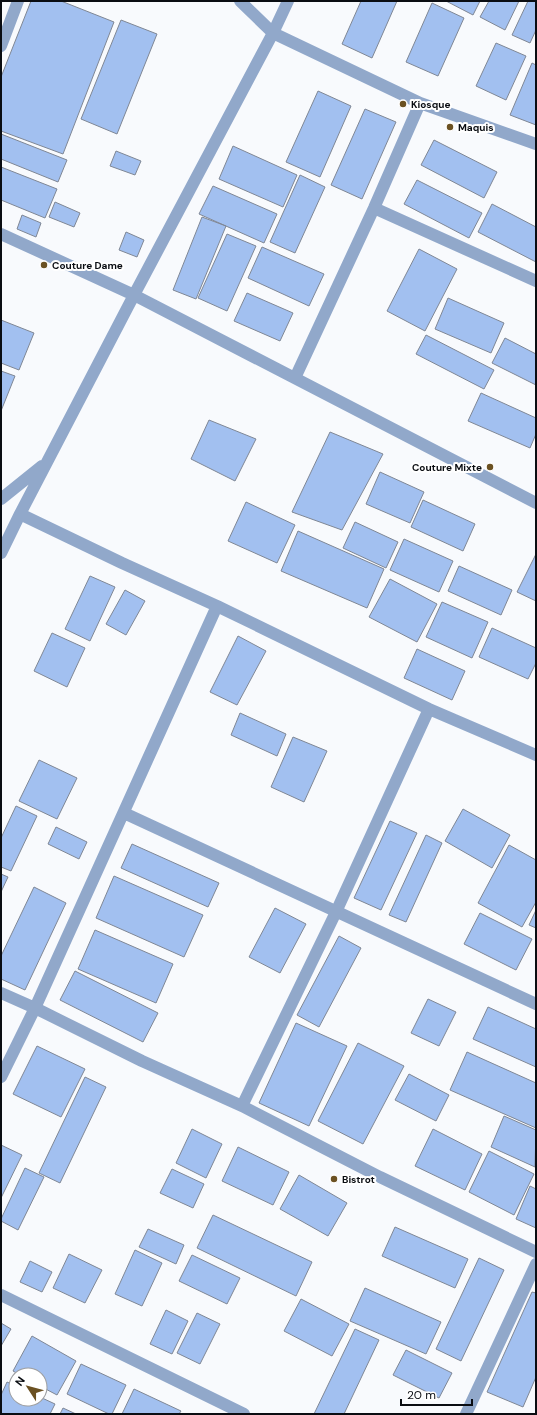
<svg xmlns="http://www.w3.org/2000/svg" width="537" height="1415" viewBox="0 0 537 1415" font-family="'DM Sans',sans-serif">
  <rect width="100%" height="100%" fill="#f8fafd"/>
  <path fill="#a2c0f0" stroke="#7f8795" d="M31,1H61L114,22L63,154L1,131V77Z
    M361,1H397L372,58L342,44Z
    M446,1H480L473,15Z
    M489,1H519L505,30L480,17Z
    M528,1H536V30L530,43L512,35Z
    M432,3L464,18L438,76L406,62Z
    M121,20L157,34L117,134L81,119Z
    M496,43L526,56L506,100L476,86Z
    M532,63L536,65V125L510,115Z
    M318,91L351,106L320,177L286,162Z
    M365,109L396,122L362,199L331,185Z
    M1,134L67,160L58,182L1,159Z
    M434,140L497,172L484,198L421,165Z
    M233,146L297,175L283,207L219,179Z
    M116,151L141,161L135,175L110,166Z
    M1,167L57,189L45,218L1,200Z
    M300,175L325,187L295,253L270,242Z
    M417,180L482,213L469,238L404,204Z
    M213,186L277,214L264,243L199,214Z
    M55,202L80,213L74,227L49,217Z
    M492,204L536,227V262L478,232Z
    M22,215L41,223L36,237L17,229Z
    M202,217L226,226L196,299L173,290Z
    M126,232L144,240L137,257L119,250Z
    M227,234L256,246L227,311L198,298Z
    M262,247L324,274L309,306L248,278Z
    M419,249L457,269L425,331L387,311Z
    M247,293L293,313L280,341L234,321Z
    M448,298L504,323L491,353L435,329Z
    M1,320L34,333L19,370L1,363Z
    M426,335L494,370L484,389L416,354Z
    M505,338L536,354V385L492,363Z
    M1,371L15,376L1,411Z
    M481,393L536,418V434L530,448L468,421Z
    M209,420L256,439L235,481L191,459Z
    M330,432L383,454L342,530L292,512Z
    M380,472L424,492L410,523L366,504Z
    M423,500L475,524L463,551L411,527Z
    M246,502L295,525L277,563L228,541Z
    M355,522L398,542L386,568L343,548Z
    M298,531L384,569L367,608L281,571Z
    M404,539L453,561L439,592L390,570Z
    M536,554V601L517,592Z
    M459,566L512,590L501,615L448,591Z
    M90,576L115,587L90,641L65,629Z
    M390,579L437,604L417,642L369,617Z
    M125,590L145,601L126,635L106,624Z
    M442,602L488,622L472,658L426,637Z
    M492,628L536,648V663L528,679L479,657Z
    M52,633L85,648L67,687L34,671Z
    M238,636L266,651L237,705L210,692Z
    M417,649L465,671L452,700L404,678Z
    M240,713L286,734L277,756L231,735Z
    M293,737L327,751L304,802L271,787Z
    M39,760L77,778L57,819L19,801Z
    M16,806L37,816L11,871L1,867V838Z
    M463,809L510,835L492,868L445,841Z
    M390,821L417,833L381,910L354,898Z
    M56,827L87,842L79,859L48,844Z
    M426,835L442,843L406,922L389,915Z
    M132,844L219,883L208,907L121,868Z
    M509,845L536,860V902L522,927L478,903Z
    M1,874L8,877L1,892Z
    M114,876L203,915L184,957L96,918Z
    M34,887L66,903L25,990L1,979V956Z
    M275,908L306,924L280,973L249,957Z
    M536,910V928L529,925Z
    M480,913L532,939L516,970L464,944Z
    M95,930L173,964L156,1003L78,969Z
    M339,936L361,948L319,1027L297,1015Z
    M75,971L158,1013L143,1042L60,1000Z
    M428,999L456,1012L439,1046L411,1033Z
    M488,1007L536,1029V1067L473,1039Z
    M296,1023L347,1046L309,1126L259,1103Z
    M358,1043L404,1066L363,1144L318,1121Z
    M37,1046L85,1069L61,1117L13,1094Z
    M467,1052L536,1083V1128L450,1090Z
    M409,1074L449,1095L436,1121L395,1100Z
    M85,1077L106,1087L60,1183L39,1173Z
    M504,1116L536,1130L535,1167L491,1147Z
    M192,1129L222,1144L206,1178L176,1163Z
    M433,1129L482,1154L465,1190L415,1166Z
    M1,1145L22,1155L1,1198Z
    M238,1147L289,1172L273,1205L222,1181Z
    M489,1151L534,1174L514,1215L469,1192Z
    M25,1168L44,1177L18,1230L1,1221V1219Z
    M172,1169L204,1184L193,1208L160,1193Z
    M299,1175L347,1203L328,1236L280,1209Z
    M530,1186L536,1189V1228L516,1219Z
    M213,1215L312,1262L296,1296L197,1248Z
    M395,1227L468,1259L455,1288L382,1256Z
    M148,1229L184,1245L176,1264L139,1247Z
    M135,1250L162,1263L142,1306L115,1294Z
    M69,1254L102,1270L85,1303L53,1288Z
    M192,1255L240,1278L227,1304L179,1281Z
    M479,1258L504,1270L461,1361L436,1349Z
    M30,1261L52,1272L42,1292L20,1282Z
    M365,1288L441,1322L426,1354L350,1321Z
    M532,1292L536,1293V1377L523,1407L487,1392Z
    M301,1299L349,1324L332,1356L284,1331Z
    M166,1310L188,1321L172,1354L150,1344Z
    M197,1313L220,1324L200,1364L177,1353Z
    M1,1323L11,1329L1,1346Z
    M355,1329L379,1340L344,1414H314Z
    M32,1336L76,1361L57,1395L40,1386V1375H20L13,1371Z
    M406,1350L452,1373L439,1398L393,1375Z
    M81,1364L126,1385L112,1414H109L67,1394Z
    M7,1382L16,1386V1399H40V1397L55,1404L50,1414H1V1395Z
    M134,1389L181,1411L179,1414H122Z
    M63,1408L76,1414H60Z"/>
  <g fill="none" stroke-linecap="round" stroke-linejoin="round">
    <path stroke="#91a8ca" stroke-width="12" d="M240,1L273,33L420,103L536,144
      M1,46L18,1
      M374,208L536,281
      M1,234L134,295L536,503
      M295,378L374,208L420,103
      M1,499L42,466
      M20,514L122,563L217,606L429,709L536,755
      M1,553L20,514L134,295L273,33L288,1
      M124,813L536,1004
      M1,993L35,1008L142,1061L242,1106L380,1177L536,1252
      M1,1077L35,1008L217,606
      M242,1106L336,912L429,709
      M1,1295L244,1414
      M466,1414L536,1264"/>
  </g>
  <g fill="#6b5122" stroke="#fff" stroke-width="1.5">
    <circle cx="403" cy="104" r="4"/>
    <circle cx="450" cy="127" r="4"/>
    <circle cx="44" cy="265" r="4"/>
    <circle cx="490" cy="467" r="4"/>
    <circle cx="334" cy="1179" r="4"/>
  </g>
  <g text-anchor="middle" stroke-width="4" stroke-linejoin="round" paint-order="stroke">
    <g font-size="10" font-weight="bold" fill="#0a0d12" stroke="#fff" text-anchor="start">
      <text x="411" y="108">Kiosque</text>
      <text x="458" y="131">Maquis</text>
      <text x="52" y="269">Couture Dame</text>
      <text x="482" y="471" text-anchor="end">Couture Mixte</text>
      <text x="342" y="1183">Bistrot</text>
    </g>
  </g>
  <rect width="537" height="1415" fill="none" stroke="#0a0d12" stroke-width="4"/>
  <g transform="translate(28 1387) rotate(306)"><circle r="19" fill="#ffffff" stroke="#9d9ea0"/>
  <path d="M0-3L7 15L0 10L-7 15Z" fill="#6b5122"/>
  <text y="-6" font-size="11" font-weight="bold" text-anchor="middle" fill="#0a0d12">N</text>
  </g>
  <path d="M401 1399v6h71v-6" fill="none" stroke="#0a0d12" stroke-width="2"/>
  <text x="407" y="1399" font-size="12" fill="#0a0d12" stroke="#ffffff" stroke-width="3" paint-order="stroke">20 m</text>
</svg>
